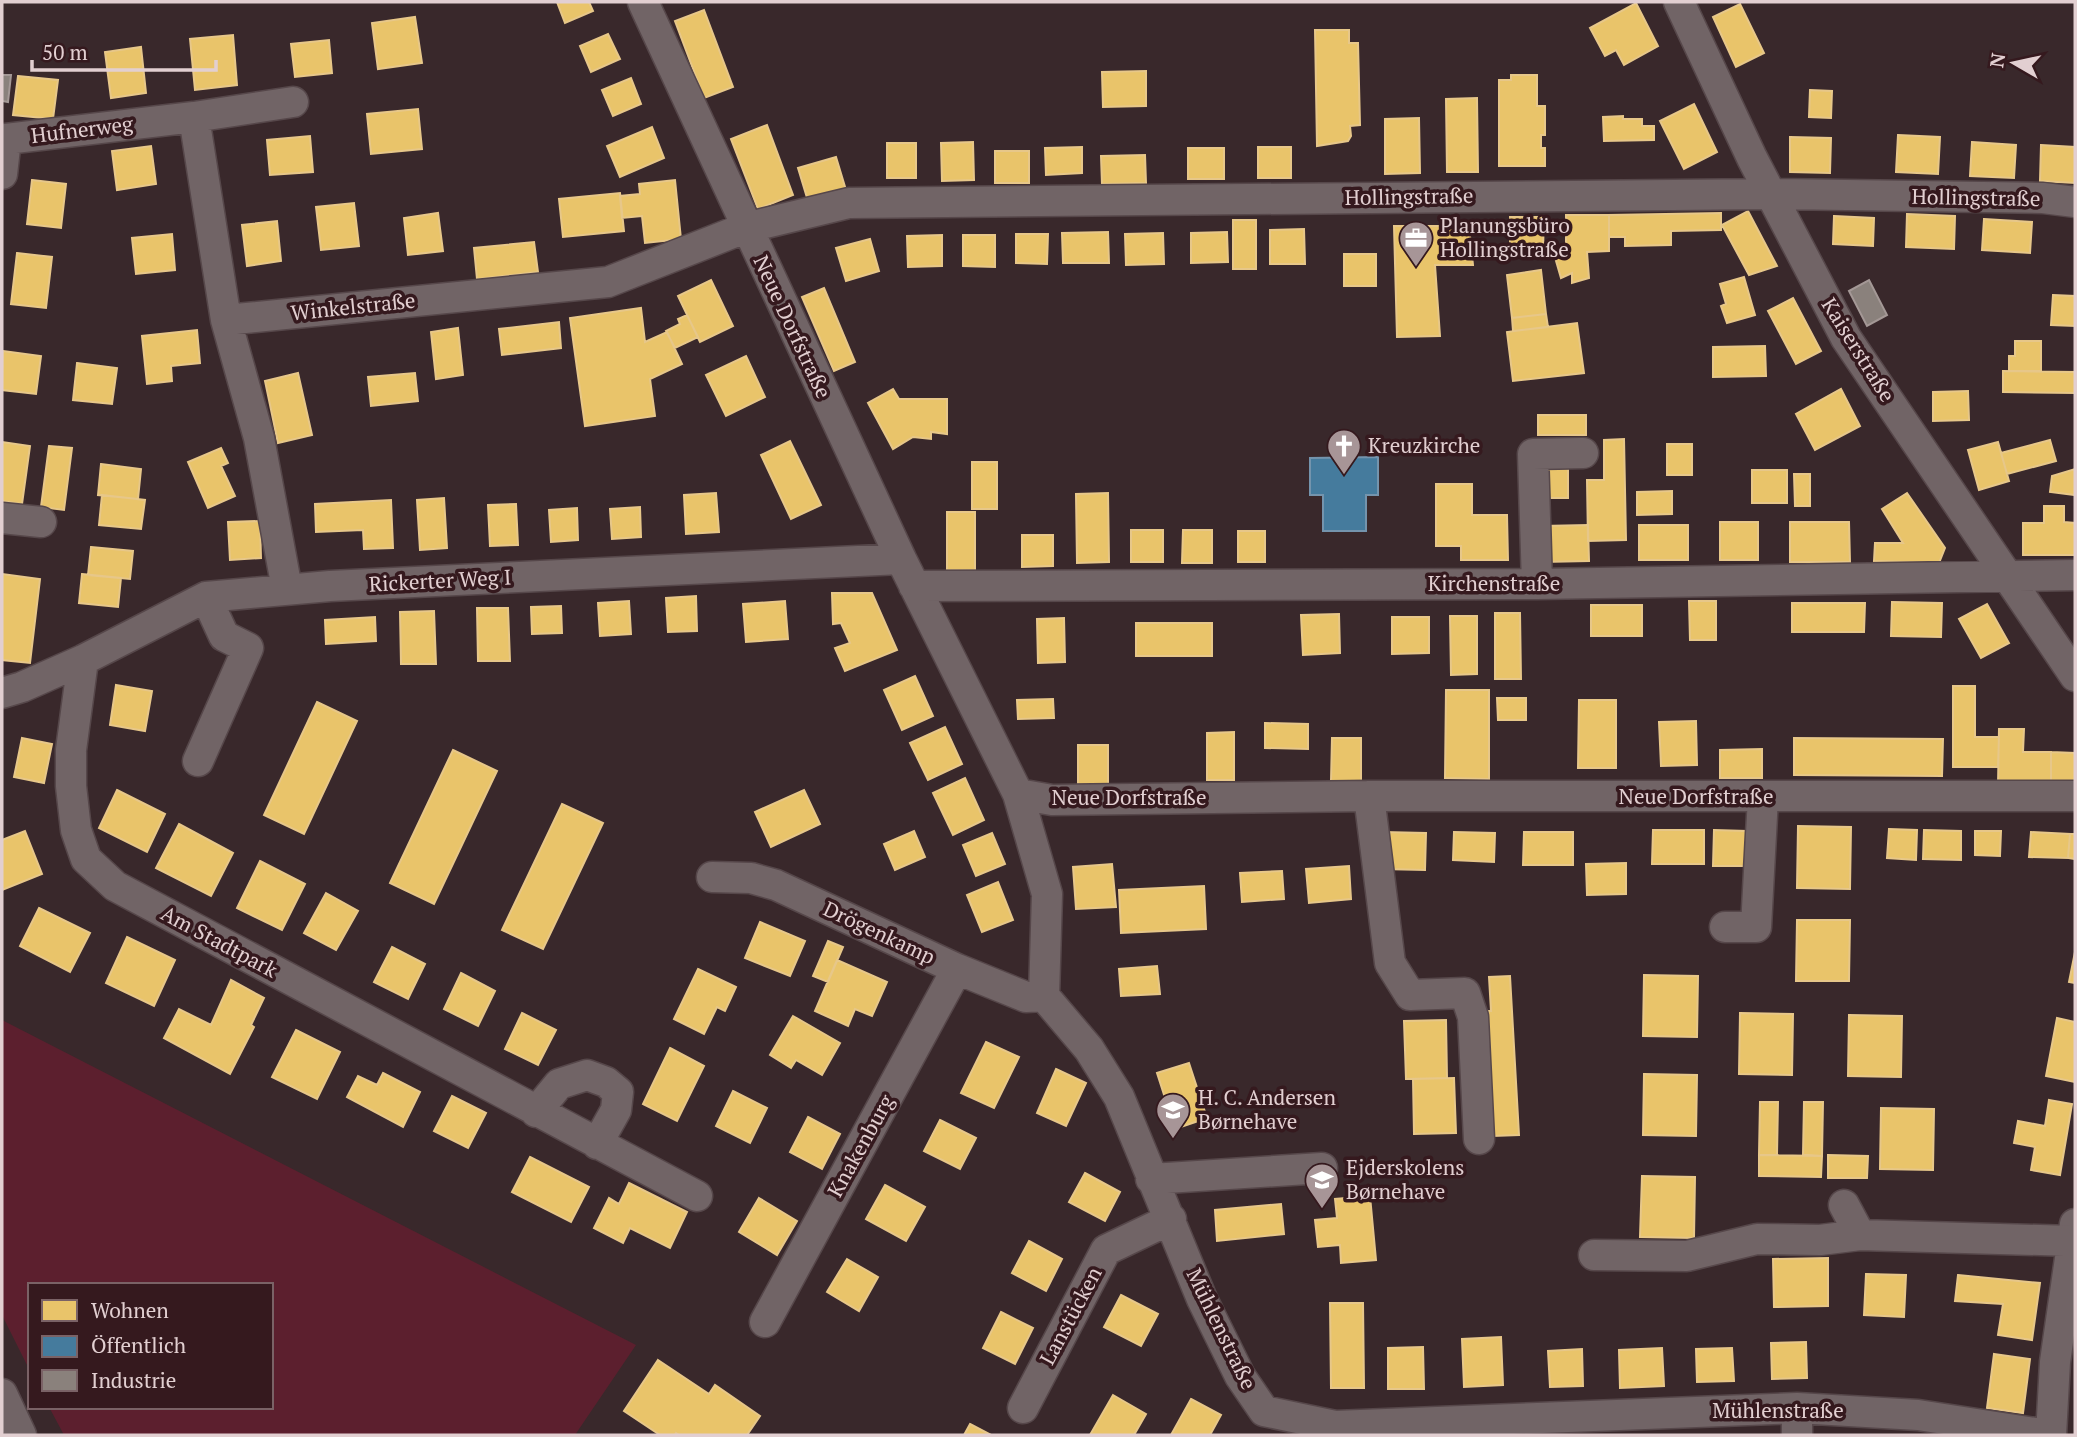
<svg xmlns="http://www.w3.org/2000/svg" width="2077" height="1437" viewBox="0 0 2077 1437" font-family="'PT Serif',serif">
  <rect width="100%" height="100%" fill="#39282b"/>
  <path fill="#5c1f2e" d="M2,1020L636,1345L575,1435H64L49,1407H271V1285H30V1371L2,1315Z"/>
  <path fill="#e9c46a" stroke="#e7c789" stroke-width="2" d="M557,2H589L593,11L565,23Z
    M1636,3L1658,46L1624,65L1616,50L1605,56L1590,28Z
    M1740,4L1764,53L1736,67L1713,17Z
    M704,10L733,87L704,98L675,21Z
    M415,17L422,63L378,69L372,23Z
    M1315,30H1349V43H1358L1360,125L1350,126L1351,136L1348,141L1317,146Z
    M608,34L620,59L591,72L580,46Z
    M233,35L237,85L195,90L190,39Z
    M329,40L332,73L295,77L291,44Z
    M141,47L146,93L111,98L105,52Z
    M1146,71V106L1103,107L1102,72Z
    M1511,75H1537V106H1545V135H1541V148H1545V166H1499V80H1511Z
    M18,76L58,80L53,119L13,115Z
    M631,78L641,104L613,116L602,90Z
    M1810,90L1832,91L1831,118L1809,117Z
    M1477,98L1478,172H1447L1446,99Z
    M1694,104L1717,152L1684,169L1660,121Z
    M418,109L422,149L371,154L367,114Z
    M1623,116V119H1642V126H1654V140L1604,141L1603,117Z
    M1419,118L1420,173L1385,174V119Z
    M767,125L793,195L758,209L731,139Z
    M652,127L664,158L620,177L607,146Z
    M1898,135L1940,137L1938,174L1896,172Z
    M310,136L313,172L270,175L267,140Z
    M1790,137L1831,138L1830,173L1790,172Z
    M973,142L974,180L942,181L941,143Z
    M1972,142L2016,145L2014,178L1970,176Z
    M887,143H916V178H887Z
    M2041,145L2075,147V183L2040,181Z
    M151,146L156,184L117,190L112,151Z
    M1082,147V173L1046,175L1045,148Z
    M1258,147H1291V178H1258Z
    M1188,148H1224V179H1188Z
    M995,151H1029V183H995Z
    M1145,155L1146,183L1102,184L1101,156Z
    M836,157L846,190L808,201L798,168Z
    M32,180L66,184L61,228L27,224Z
    M675,180L681,239L645,243L642,216L622,218L620,196L640,194L639,184Z
    M620,193L624,231L563,237L559,199Z
    M354,203L359,246L321,250L316,207Z
    M1748,211L1777,266L1749,275L1722,225Z
    M438,213L443,251L408,255L404,218Z
    M1721,213V230L1671,231V245L1625,246V237H1609V215Z
    M1907,214L1955,216L1954,249L1906,247Z
    M1566,215H1609V251L1587,252L1589,278L1572,283V273L1561,278L1552,247H1566Z
    M1834,216L1874,218L1873,246L1833,244Z
    M1510,217H1544L1543,250H1510Z
    M1984,219L2032,222L2030,253L1982,250Z
    M1233,220H1256V269H1233Z
    M277,221L281,261L247,266L242,225Z
    M1394,226H1469L1473,265H1435L1440,336L1397,337Z
    M1304,229L1305,264H1270V230Z
    M1108,232L1109,263H1063L1062,233Z
    M1227,232L1228,262L1191,263V233Z
    M1163,233L1164,264L1126,265L1125,234Z
    M172,234L175,270L136,274L132,238Z
    M1016,234H1048L1047,264L1016,263Z
    M942,235V266L908,267L907,236Z
    M963,235H995V267L963,266Z
    M870,239L879,271L846,281L836,248Z
    M534,242L538,272L477,279L474,248Z
    M17,253L52,257L46,308L11,304Z
    M1344,254H1376V286H1344Z
    M1541,270L1546,314L1512,318L1507,275Z
    M1744,277L1755,315L1727,323L1721,306L1726,304L1720,284Z
    M711,280L733,326L700,342L678,296Z
    M824,288L855,362L834,371L802,297Z
    M2053,295L2075,296V326L2051,325Z
    M1793,298L1821,351L1796,364L1768,311Z
    M641,308L645,342L667,332L682,364L650,379L655,416L585,426L570,318Z
    M1546,314L1548,327L1513,331L1512,318Z
    M687,315L698,337L675,348L666,331L680,324L678,319Z
    M559,322L561,348L502,355L499,329Z
    M1577,323L1584,373L1513,381L1507,332Z
    M458,328L463,375L436,379L431,332Z
    M197,330L200,363L171,366L172,381L147,384L142,336Z
    M2015,341H2041V371H2009V356H2015Z
    M1765,346L1766,376L1713,377V347Z
    M3,351L41,356L36,394L2,390Z
    M746,356L765,397L726,416L706,375Z
    M77,363L117,368L112,404L73,400Z
    M2003,371L2075,372V393L2003,392Z
    M298,373L312,435L278,443L265,381Z
    M415,373L418,401L371,406L368,377Z
    M893,389L899,399H947V434L931,432V439L913,437L893,449L868,403Z
    M1841,389L1860,426L1815,450L1796,414Z
    M1968,391L1969,420L1933,421V392Z
    M1538,415H1586V435H1538Z
    M1624,439L1626,540L1588,541L1587,480H1604V440Z
    M2050,440L2056,461L2007,474L2001,453Z
    M790,441L821,505L791,519L761,455Z
    M2,442L30,446L22,504L2,501Z
    M1998,442L2009,481L1979,490L1968,450Z
    M1667,444H1692V475H1667Z
    M49,446L72,448L64,510L41,507Z
    M221,448L228,463L221,466L235,496L208,508L188,462Z
    M972,462H997V509H972Z
    M101,464L141,469L138,499L98,495Z
    M1538,464H1568V498H1538Z
    M2075,469V495L2050,492L2052,476Z
    M1752,470H1787V503H1752Z
    M1794,474H1810V506H1795Z
    M1436,484H1472V515H1507L1508,560H1461V546H1436Z
    M1672,491V514L1637,515V492Z
    M716,493L719,532L686,534L684,495Z
    M1108,493L1109,562L1077,563L1076,494Z
    M1907,493L1945,548L1939,563L1874,561L1875,543H1903L1882,509Z
    M102,495L145,500L141,529L99,525Z
    M444,498L447,548L420,550L417,500Z
    M391,500L393,548L364,549L363,530L316,532L315,504Z
    M516,504L518,545L490,546L488,505Z
    M2044,506H2064V522L2075,523V555H2023V523H2044Z
    M640,507L641,537L612,539L610,509Z
    M577,508L578,540L551,542L549,510Z
    M947,512H975V570H947Z
    M260,521L261,558L230,560L228,522Z
    M1720,522H1758V560H1720Z
    M1790,522H1849L1850,562H1790Z
    M1588,525L1589,561L1542,562V526Z
    M1639,525H1688V560H1639Z
    M1131,530H1163V562H1131Z
    M1183,530H1212V563H1182Z
    M1238,531H1265V562H1238Z
    M1022,535H1053V566L1022,567Z
    M91,547L133,551L130,579L88,575Z
    M2,574L40,579L30,663L2,660Z
    M82,574L121,578L118,607L79,603Z
    M832,593H872L897,650L845,671L835,648L850,643L841,623L833,624Z
    M696,596L697,631L668,632L666,598Z
    M629,601L631,634L600,636L598,603Z
    M785,601L788,639L746,642L743,604Z
    M1689,601H1716V640H1690Z
    M1892,602L1942,603L1941,637L1891,636Z
    M1792,603H1865L1864,632H1792Z
    M1987,604L2009,643L1981,658L1959,619Z
    M1591,605H1642V636H1591Z
    M561,606L562,633L532,634L531,607Z
    M477,608H508L510,661H478Z
    M434,611L436,664H401L400,612Z
    M1495,613H1520L1521,679H1495Z
    M1339,614L1340,653L1303,655L1301,615Z
    M1450,616H1477V674L1451,675Z
    M375,617L376,641L326,644L325,620Z
    M1392,617H1429V653L1392,654Z
    M1064,618L1065,662L1038,663L1037,619Z
    M1136,623H1212V656H1136Z
    M915,676L933,716L902,730L884,690Z
    M116,685L152,691L145,731L110,725Z
    M1953,686H1975V737H1999L1998,767H1953Z
    M1446,690H1489V779L1445,778Z
    M1497,698H1526V720H1498Z
    M1053,699L1054,718L1018,719L1017,700Z
    M1579,700H1616V768H1578Z
    M317,702L357,721L304,834L264,815Z
    M1696,721L1697,765L1661,766L1659,722Z
    M1265,723L1308,724V749L1265,748Z
    M945,727L962,764L928,780L910,743Z
    M1999,729H2024L2023,752H2051V785H1998Z
    M1234,732V780H1207V733Z
    M22,738L52,744L44,783L14,777Z
    M1332,738H1361V781H1331Z
    M1794,738L1943,739L1942,776L1794,775Z
    M1078,745H1108V790H1078Z
    M1762,749V778H1720V750Z
    M453,750L497,771L434,904L390,883Z
    M2051,752L2075,753V786L2051,785Z
    M965,778L984,820L953,835L933,793Z
    M117,790L165,814L147,852L99,828Z
    M804,790L820,824L771,847L755,812Z
    M562,804L603,823L543,949L502,930Z
    M179,824L233,853L211,896L156,868Z
    M1798,826L1851,827L1850,889L1797,888Z
    M1889,829L1917,830L1916,860L1887,858Z
    M1653,830H1704V864H1652Z
    M1714,830L1747,831V866H1713Z
    M1924,830L1961,831V860L1923,859Z
    M25,831L42,874L2,890V840Z
    M914,831L925,857L895,870L884,844Z
    M1975,831H2001L2000,856L1975,855Z
    M1383,832L1426,833L1425,870L1382,869Z
    M1454,832L1495,833L1494,862L1453,860Z
    M1524,832H1573V865H1523Z
    M2031,832L2070,834L2068,858L2029,857Z
    M992,833L1005,864L976,876L963,845Z
    M2070,834H2075V859L2068,858Z
    M260,861L305,884L282,930L237,908Z
    M1626,863V894L1587,895L1586,864Z
    M1112,864L1116,907L1076,909L1073,867Z
    M1349,866L1351,899L1309,903L1306,869Z
    M1282,871L1284,899L1242,902L1240,873Z
    M998,882L1013,920L982,932L967,895Z
    M1204,886L1206,929L1121,933L1119,890Z
    M326,893L358,911L336,950L304,933Z
    M39,908L90,933L70,972L20,946Z
    M1797,920H1850L1849,981H1796Z
    M760,922L805,941L790,976L745,958Z
    M127,937L175,960L154,1006L106,983Z
    M828,941L843,947L828,982L813,976Z
    M392,947L425,964L408,999L374,982Z
    M2075,952V983L2069,982Z
    M837,960L887,982L872,1016L855,1009L848,1026L815,1011Z
    M1157,966L1160,994L1121,996L1119,969Z
    M698,969L736,987L725,1011L717,1007L704,1034L674,1019Z
    M461,973L495,991L478,1026L444,1009Z
    M1644,975L1698,976L1697,1037L1643,1036Z
    M1510,976L1519,1135L1493,1136L1486,1011H1491L1489,977Z
    M231,980L264,998L251,1025L254,1027L230,1074L164,1038L179,1009L211,1025Z
    M522,1013L556,1030L538,1065L505,1049Z
    M1740,1013L1793,1014L1792,1075L1739,1074Z
    M1849,1015L1902,1016L1901,1077L1848,1076Z
    M793,1016L840,1043L822,1075L796,1060L791,1068L770,1055Z
    M2057,1018L2075,1022V1082L2046,1076Z
    M1446,1020L1447,1078L1406,1079L1404,1021Z
    M296,1030L340,1052L317,1099L272,1077Z
    M986,1042L1019,1057L994,1108L961,1093Z
    M670,1048L704,1066L677,1121L643,1104Z
    M1189,1063L1207,1118L1175,1129L1157,1073Z
    M1056,1069L1086,1083L1066,1126L1037,1113Z
    M383,1073L420,1092L403,1127L347,1097L358,1076L377,1085Z
    M1644,1074L1697,1075L1696,1136L1643,1135Z
    M1454,1078L1456,1133L1414,1134L1413,1079Z
    M733,1091L767,1108L750,1143L716,1126Z
    M452,1096L486,1113L468,1148L434,1131Z
    M2049,1100L2072,1104L2060,1175L2031,1170L2035,1147L2014,1143L2018,1121L2045,1126Z
    M1760,1102H1778L1777,1155H1759Z
    M1804,1102H1823L1822,1156L1803,1155Z
    M1881,1108L1934,1109L1933,1170L1880,1169Z
    M808,1117L840,1134L822,1169L790,1152Z
    M940,1120L976,1138L960,1169L924,1151Z
    M1759,1155L1822,1156L1821,1177L1759,1176Z
    M1828,1155L1868,1156L1867,1178H1828Z
    M530,1157L589,1187L571,1222L512,1192Z
    M1085,1173L1120,1192L1105,1221L1069,1202Z
    M1642,1176L1695,1177L1694,1238L1640,1237Z
    M629,1183L687,1212L670,1248L630,1228L623,1243L594,1228L609,1198L619,1204Z
    M885,1185L925,1207L906,1241L866,1219Z
    M1370,1196L1376,1260L1341,1263L1340,1245L1318,1247L1315,1220L1337,1218L1335,1199Z
    M759,1198L797,1221L777,1255L739,1232Z
    M1281,1204L1284,1234L1217,1241L1215,1210Z
    M1029,1241L1062,1259L1046,1291L1012,1273Z
    M1828,1258V1306L1774,1307L1773,1259Z
    M847,1259L878,1277L859,1311L827,1292Z
    M1866,1274L1906,1275L1904,1317L1864,1315Z
    M1958,1275L2040,1283L2032,1340L1998,1335L2003,1304L1955,1301Z
    M1121,1295L1158,1314L1141,1346L1104,1327Z
    M1330,1303H1363L1364,1388H1331Z
    M1001,1312L1033,1328L1015,1364L983,1348Z
    M1501,1337L1503,1385L1464,1387L1462,1339Z
    M1806,1342L1807,1378L1772,1379L1771,1343Z
    M1423,1347L1424,1389H1388V1348Z
    M1662,1348L1664,1386L1620,1388L1619,1350Z
    M1732,1348L1734,1381L1697,1382L1696,1349Z
    M1582,1349L1583,1386L1550,1387L1548,1351Z
    M1994,1354L2030,1359L2023,1413L1987,1408Z
    M658,1360L709,1394L715,1385L760,1416L747,1435H679L676,1433L675,1435H660L624,1411Z
    M1113,1395L1146,1414L1134,1435H1090Z
    M1191,1399L1221,1415L1210,1435H1171Z
    M970,1424L991,1435H964Z"/>
  <path fill="#457b9d" stroke="#7494ad" stroke-width="2" d="M1378,457V495H1366V531H1323V495H1310V458Z"/>
  <path fill="#8a817c" stroke="#a49896" stroke-width="2" d="M2,75H11L8,102L2,101Z
    M1869,280L1887,315L1867,326L1849,291Z"/>
  <g fill="none" stroke-linecap="round" stroke-linejoin="round">
    <g stroke="#56474a" stroke-width="33">
      <path id="minor" d="M643,2L901,559L1018,794L1052,800L1369,796H2075
        M1679,2L1752,158L1846,338L2075,676
        M194,117L226,320
        M2,174L6,139L194,117L293,102
        M2,518L41,522
        M1537,584L1533,454L1583,453
        M914,586L1537,584L2075,575
        M287,589L259,438L226,320L608,282L745,228L849,203L1771,194L2043,198L2075,202
        M83,660L71,750V786L76,830L86,859L115,886L697,1196
        M2,693L22,687L83,660L206,597L330,586L901,559
        M198,761L248,648L224,636L206,597
        M1018,794L1047,894L1044,996L1089,1049L1119,1097L1202,1299L1240,1376L1264,1411L1335,1426L1797,1408L1918,1415L2048,1435
        M1369,796L1390,963L1410,995L1465,993L1473,1017L1479,1139
        M712,877L751,878L776,885L957,969L1026,997L1044,996
        M1725,927H1756L1763,797
        M536,1112L559,1084L587,1075L606,1082L618,1092L616,1110L597,1144
        M1151,1179L1322,1168
        M1844,1205L1860,1235
        M1594,1255L1687,1256L1757,1239L1820,1240L1860,1235L2072,1241
        M765,1322L957,969
        M2,1394L21,1435
        M1023,1408L1106,1250L1171,1219
        M1797,1435V1408
        M2051,1435L2055,1362L2075,1224"/>
    </g>
    <use href="#minor" stroke="#716466" stroke-width="30"/>
  </g>
  <defs>
    <g id="office-pin" transform="scale(1.75)"><path d="M0 17L-7.5 6A9.5 9.5 0 1 1 7.5 6Z" fill="#a79597" stroke="#35191e"/><path d="M-6-3h4V-5.5h4V-3h4V5H-6ZM-1-4.5V-3h2v-1.5ZM-6 0V1H6V0Z" fill="#fff"/></g>
    <g id="church-pin" transform="scale(1.75)"><path d="M0 17L-7.5 6A9.5 9.5 0 1 1 7.5 6Z" fill="#a79597" stroke="#35191e"/><path d="M-1.2-6h2.4v3.5h3.3v2.4h-3.3V6h-2.4V-.1h-3.3v-2.4h3.3Z" fill="#fff"/></g>
    <g id="school-pin" transform="scale(1.75)"><path d="M0 17L-7.5 6A9.5 9.5 0 1 1 7.5 6Z" fill="#a79597" stroke="#35191e"/><path d="M0-5L7-2L0 1L-7-2ZM-4 1L0 2.5L4 1V4Q0 6-4 4Z" fill="#fff"/></g>
  </defs>
  <g fill-rule="evenodd">
    <use href="#office-pin" x="1416" y="238"/>
    <use href="#church-pin" x="1344" y="446"/>
    <use href="#school-pin" x="1173" y="1110"/>
    <use href="#school-pin" x="1322" y="1180"/>
  </g>
  <g text-anchor="middle" stroke-width="7" stroke-linejoin="round" paint-order="stroke">
    <g font-size="21" fill="#e2cfd1" stroke="#35191e">
      <text transform="translate(82 130) rotate(-7)" y="7">Hufnerweg</text>
      <text transform="translate(1409 197) rotate(-1)" y="7">Hollingstraße</text>
      <text transform="translate(1976 198) rotate(1)" y="7">Hollingstraße</text>
      <text transform="translate(353 307) rotate(-6)" y="7">Winkelstraße</text>
      <text transform="translate(792 327) rotate(65)" y="7">Neue Dorfstraße</text>
      <text transform="translate(1858 350) rotate(58)" y="7">Kaiserstraße</text>
      <text transform="translate(440 581) rotate(-3)" y="7">Rickerter Weg I</text>
      <text x="1494" y="591">Kirchenstraße</text>
      <text x="1696" y="804">Neue Dorfstraße</text>
      <text x="1129" y="805">Neue Dorfstraße</text>
      <text transform="translate(879 933) rotate(25)" y="7">Drögenkamp</text>
      <text transform="translate(219 942) rotate(28)" y="7">Am Stadtpark</text>
      <text transform="translate(861 1146) rotate(-61)" y="7">Knakenburg</text>
      <text transform="translate(1071 1316) rotate(-62)" y="7">Lanstücken</text>
      <text transform="translate(1221 1329) rotate(64)" y="7">Mühlenstraße</text>
      <text x="1778" y="1418">Mühlenstraße</text>
    </g>
    <g font-size="21" fill="#e2cfd1" stroke="#35191e" text-anchor="start">
      <text x="1440" y="233">Planungsbüro<tspan x="1440" dy="24">Hollingstraße</tspan></text>
      <text x="1368" y="453">Kreuzkirche</text>
      <text x="1198" y="1105">H. C. Andersen<tspan x="1198" dy="24">Børnehave</tspan></text>
      <text x="1346" y="1175">Ejderskolens<tspan x="1346" dy="24">Børnehave</tspan></text>
    </g>
  </g>
  <rect width="2077" height="1437" fill="none" stroke="#e2cfd1" stroke-width="7"/>
  <rect x="28" y="1283" width="245" height="126" fill="#35191e" stroke="#7a6266" stroke-width="2"/>
  <rect x="42" y="1300" width="35" height="21" fill="#e9c46a" stroke="#7a6266" stroke-width="2"/>
  <text x="91" y="1318" font-size="21" fill="#e2cfd1">Wohnen</text>
  <rect x="42" y="1336" width="35" height="21" fill="#457b9d" stroke="#7a6266" stroke-width="2"/>
  <text x="91" y="1353" font-size="21" fill="#e2cfd1">Öffentlich</text>
  <rect x="42" y="1370" width="35" height="21" fill="#8a817c" stroke="#7a6266" stroke-width="2"/>
  <text x="91" y="1388" font-size="21" fill="#e2cfd1">Industrie</text>
  <g transform="translate(2014 63) rotate(279)" stroke="#35191e" stroke-width="5" paint-order="stroke">
  <path d="M0-5L12 26L0 18L-12 26Z" fill="#e2cfd1"/>
  <text y="-10" font-size="19" font-weight="bold" text-anchor="middle" fill="#e2cfd1">N</text>
  </g>
  <path d="M32 60v10h184v-10" fill="none" stroke="#e2cfd1" stroke-width="3.5"/>
  <text x="42" y="60" font-size="21" fill="#e2cfd1" stroke="#35191e" stroke-width="5" paint-order="stroke">50 m</text>
</svg>
